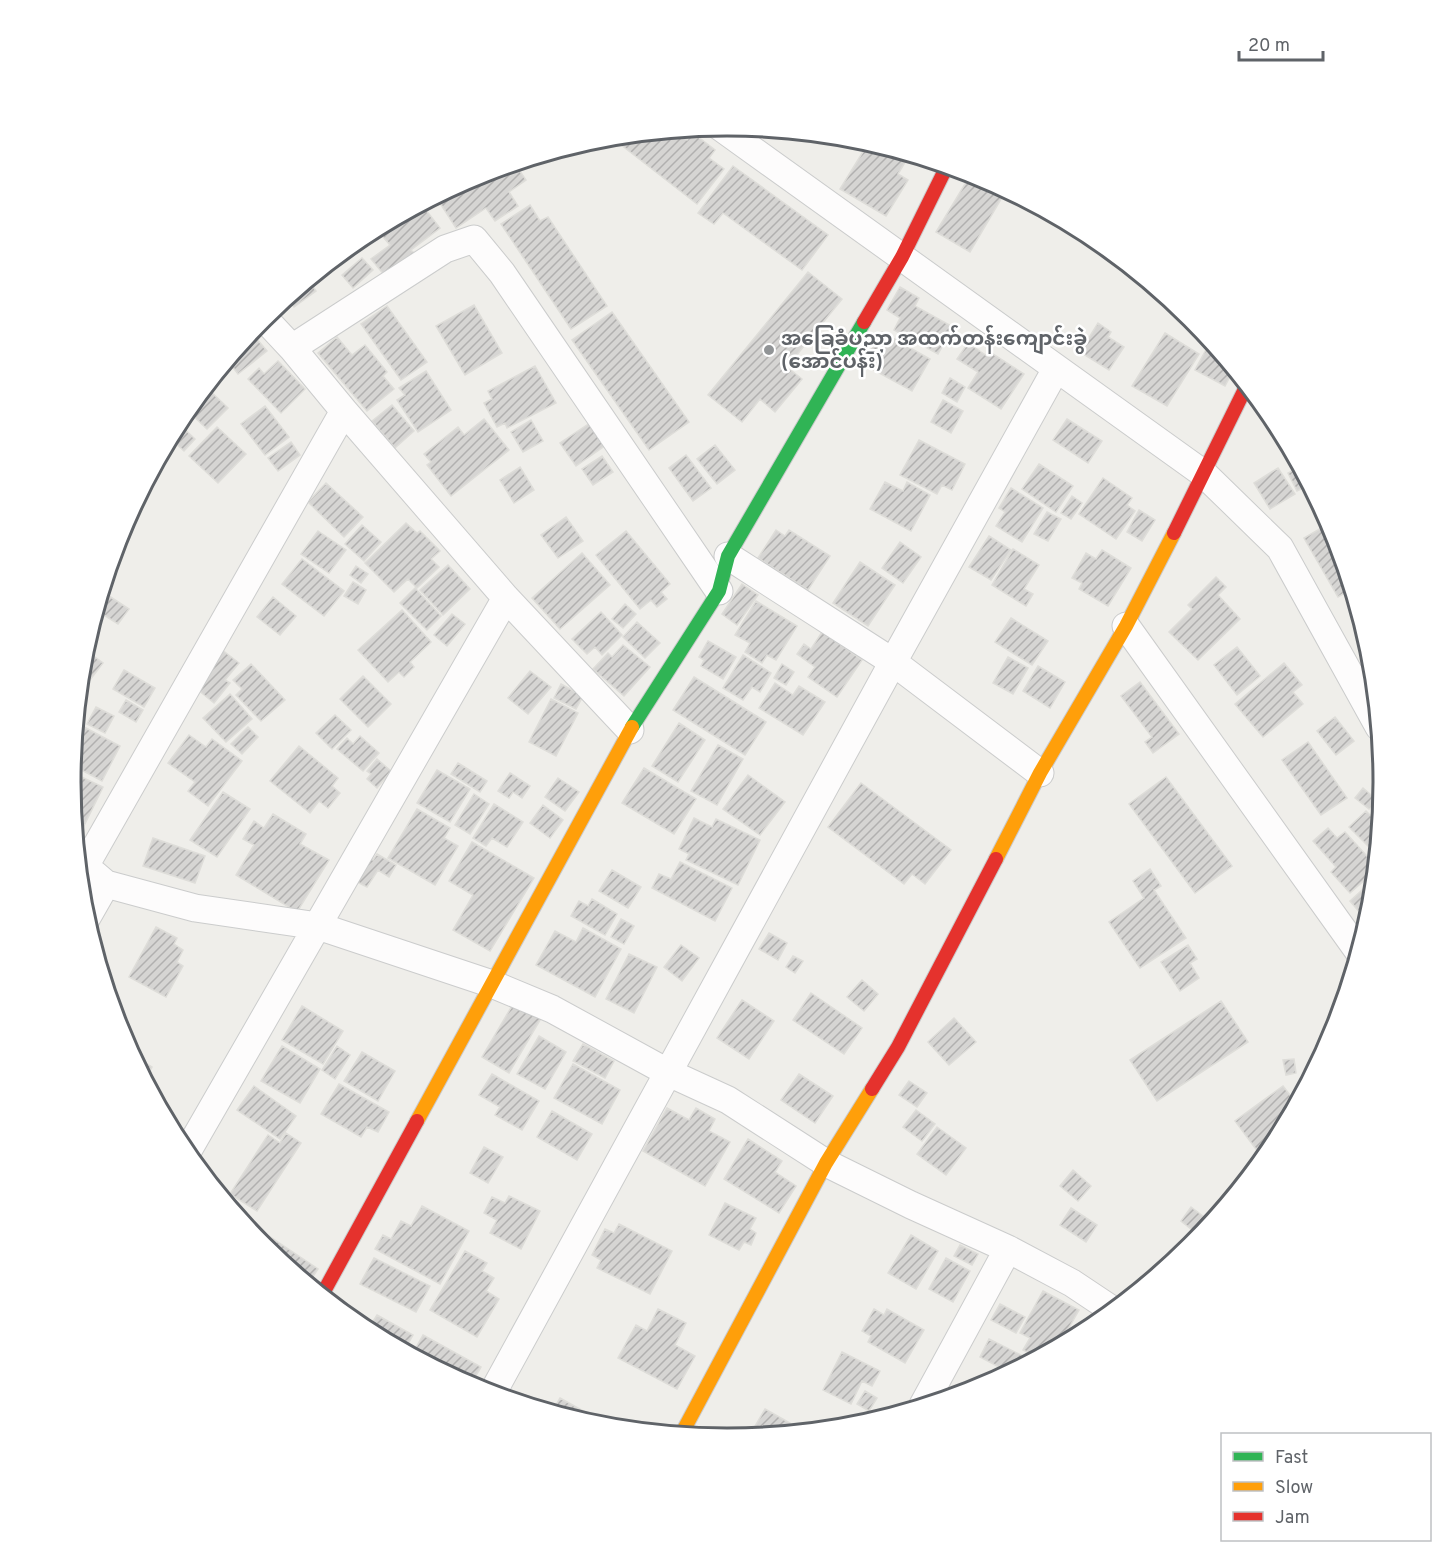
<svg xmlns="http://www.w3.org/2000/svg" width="1455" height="1565" viewBox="0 0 1455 1565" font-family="Overpass,'Noto Sans Myanmar',sans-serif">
  <defs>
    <pattern id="building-hatch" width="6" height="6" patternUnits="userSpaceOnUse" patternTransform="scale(1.5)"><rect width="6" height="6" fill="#d6d5d3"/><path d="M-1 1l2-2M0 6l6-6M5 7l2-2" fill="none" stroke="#b1b0af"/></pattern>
  </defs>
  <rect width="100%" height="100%" fill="#efeeea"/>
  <path fill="url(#building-hatch)" stroke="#deddd9" stroke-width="1.5" d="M675,131L687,140L693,133L715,150L709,158L724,169L697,204L611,137Z
    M869,142L910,154L898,174L908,180L886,216L840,189Z
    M515,164L526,180L509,192L518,206L495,221L486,208L456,228L436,197L476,175Z
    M733,166L828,235L802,270L723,213L714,224L698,213Z
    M971,174L1004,194L970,252L936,232Z
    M422,205L440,228L411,250L414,253L385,276L371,259L390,245L376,229Z
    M530,205L540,221L548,217L607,306L571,329L501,224Z
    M362,258L373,270L353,288L342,275Z
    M808,272L842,299L787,367L802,379L775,412L760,399L742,422L708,395Z
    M309,280L316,291L294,307L288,298Z
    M900,287L919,298L915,306L953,327L938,354L894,330L900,318L887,310Z
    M474,305L502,353L465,375L436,326Z
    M387,306L427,362L401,380L361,324Z
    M612,312L689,422L649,450L572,340Z
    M1098,323L1111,332L1108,337L1124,347L1109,370L1080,352Z
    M251,332L267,351L238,374L228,361L226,364Z
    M882,332L930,359L912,391L870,368L873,361L867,357Z
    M1165,333L1199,354L1167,406L1132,386Z
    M337,337L352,355L365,345L387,372L383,376L394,389L367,411L318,353Z
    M968,343L987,356L990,352L1024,374L1001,409L968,388L978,372L957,359Z
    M1208,346L1217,351L1218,349L1234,369L1225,386L1195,370Z
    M278,361L305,389L281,413L248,379L259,368L264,374Z
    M535,366L556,403L507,428L505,423L497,427L484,403L492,399L488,391Z
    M426,371L451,410L418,432L397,400L405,395L399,388Z
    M950,378L965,387L957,402L942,393Z
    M206,387L228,408L207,429L189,412L193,408L191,406Z
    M943,400L963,411L951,433L931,422Z
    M392,405L414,431L395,448L372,421Z
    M265,406L289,437L265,455L241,424Z
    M484,419L509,450L451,496L427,465L431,462L424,454L458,427L464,435Z
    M1067,419L1102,441L1088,463L1053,440Z
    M531,420L543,441L523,452L511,432Z
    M1275,420L1284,437L1270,431Z
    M178,423L195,439L184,451L170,438Z
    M590,423L606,445L576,466L560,443Z
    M217,427L246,454L218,483L189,456Z
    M919,440L965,464L952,490L942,485L937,494L900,475Z
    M291,442L300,455L278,471L268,458Z
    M715,445L735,470L717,484L697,459Z
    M686,455L711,488L693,501L669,468Z
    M602,456L613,472L593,485L582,469Z
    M1039,464L1073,486L1056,512L1022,489Z
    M520,467L534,490L514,503L500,480Z
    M1300,467L1310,485L1297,491L1288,473Z
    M1278,468L1295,494L1270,509L1254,483Z
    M1103,478L1132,498L1127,505L1135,511L1116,539L1079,514Z
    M885,482L903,491L907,482L930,495L911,531L870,509Z
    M326,483L363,517L344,537L308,502Z
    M1011,488L1043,508L1022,542L996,526L1005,512L999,508Z
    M1072,496L1082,503L1071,519L1061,513Z
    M1139,510L1155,520L1142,541L1127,532Z
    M1047,512L1061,519L1048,541L1034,534Z
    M566,517L583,541L558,558L541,535Z
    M406,523L417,533L420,531L440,551L431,559L439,567L417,588L408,579L394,592L365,563Z
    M1330,523L1335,531L1352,589L1338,597L1304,538Z
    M362,525L381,542L364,561L345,544Z
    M776,530L785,536L789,530L830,556L808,590L758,558Z
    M318,531L346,550L329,573L301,554Z
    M626,531L670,584L661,592L667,599L657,607L651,600L640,609L596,555Z
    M989,536L1011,550L991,580L969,567Z
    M900,542L921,557L903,583L882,568Z
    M1013,549L1039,565L1024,589L1033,594L1026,606L992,585Z
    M1102,550L1131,568L1108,606L1079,589L1082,583L1072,578L1086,553L1096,559Z
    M582,553L610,585L560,629L532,598Z
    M302,559L344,591L324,616L282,584Z
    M860,562L895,585L868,626L833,603Z
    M448,565L470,589L443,615L420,590Z
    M356,566L368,574L361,583L350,575Z
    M1216,577L1226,587L1218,595L1240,619L1198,660L1169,632L1192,609L1188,605Z
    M353,582L366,590L358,604L344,596Z
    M742,584L758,595L737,625L722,614Z
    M415,588L441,616L427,630L400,603Z
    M106,594L129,609L118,624L96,610Z
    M273,597L296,616L280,635L257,617Z
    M756,601L797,626L776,660L767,655L762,663L745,652L750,643L735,635Z
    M625,604L636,614L623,628L612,619Z
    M402,610L431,642L410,662L414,667L404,677L399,672L388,682L358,650Z
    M601,612L622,635L602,655L595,647L587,654L572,639Z
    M452,614L465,624L447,646L434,635Z
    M1011,618L1048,641L1032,665L995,642Z
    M637,622L660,643L645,658L623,637Z
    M822,632L862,660L837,697L808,677L815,667L797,654L804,644L811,649Z
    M708,641L736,657L723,679L701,666L704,660L699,657Z
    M623,645L650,667L624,696L593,669L608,653L612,657Z
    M1237,647L1260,676L1237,695L1214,665Z
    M221,649L239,663L225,680L230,683L214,703L198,690L209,676L202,671Z
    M85,650L103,663L87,684L81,679Z
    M743,655L771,673L760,692L752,687L743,700L723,688Z
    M1008,657L1028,668L1013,694L993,683Z
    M1284,663L1302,685L1293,692L1303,704L1263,737L1235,704Z
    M251,664L285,700L261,721L236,695L242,689L233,680Z
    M782,664L794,672L786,685L774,678Z
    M1038,666L1065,682L1050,708L1023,691Z
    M124,670L155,688L144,707L113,689Z
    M530,671L551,687L528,714L508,698Z
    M363,676L391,704L368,727L340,699Z
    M694,677L766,722L745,755L673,710Z
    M1140,682L1179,734L1153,753L1145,742L1152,737L1121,696Z
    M775,683L793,695L799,686L825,702L803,735L759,708Z
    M561,684L583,696L576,709L554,698Z
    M230,694L252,719L226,742L203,718Z
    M551,699L578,713L556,756L529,742Z
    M126,700L143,710L136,722L119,712Z
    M96,707L114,716L105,733L87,724Z
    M335,715L351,730L332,749L316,733Z
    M1335,717L1354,741L1336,755L1317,731Z
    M679,723L705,740L678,782L652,766Z
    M84,727L120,746L102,781L72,765L74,745Z
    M248,727L258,737L242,754L231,744Z
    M189,735L206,747L212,739L242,761L208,806L188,791L195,782L168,763Z
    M360,736L379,753L363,771L337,749L347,738L353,744Z
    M1308,742L1347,798L1321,815L1282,760Z
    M718,745L743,759L717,805L691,791Z
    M299,746L338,778L332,786L340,793L328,808L319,801L310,813L270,781Z
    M377,759L391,771L377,788L367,779L371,774L367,771Z
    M458,763L487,781L480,792L451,774Z
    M644,768L696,799L674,834L622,803Z
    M437,770L470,789L450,822L417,803Z
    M73,773L103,787L78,838L76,837L71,782Z
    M510,773L530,786L522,798L513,792L509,798L498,791Z
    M748,775L785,802L760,835L723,809Z
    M1166,777L1232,866L1195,893L1129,804Z
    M558,778L579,792L565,811L545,797Z
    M861,783L951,850L925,884L912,874L904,884L828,827Z
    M1363,788L1377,800L1369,809L1355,798Z
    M223,792L250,809L217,857L190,840Z
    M474,794L489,804L470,834L455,825Z
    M494,804L523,822L507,847L492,838L486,846L473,838Z
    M543,805L563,820L550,838L530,823Z
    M417,809L450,828L444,838L458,846L435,885L388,858Z
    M1366,811L1380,825L1379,839L1370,848L1349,827Z
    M273,814L306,834L300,844L329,860L297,912L236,875L254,845L243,839L254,821L264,828Z
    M694,818L712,827L716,819L760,840L738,885L686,860L689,854L679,849Z
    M1328,828L1337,838L1345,832L1376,866V870L1350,893L1331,872L1336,867L1313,841Z
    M153,838L205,856L195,883L143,866Z
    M472,842L534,878L490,951L453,930L473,895L449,881Z
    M377,854L396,865L389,877L378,870L367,887L355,881L369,858L373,860Z
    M680,862L732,888L715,921L652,888L659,874L671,879Z
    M1150,869L1161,886L1154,890L1186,938L1140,968L1109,922L1144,898L1133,881Z
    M612,870L641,887L628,908L599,891Z
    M1370,883L1374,889L1372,911L1367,921L1350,901Z
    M592,899L617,914L605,935L571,916L579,901L588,906Z
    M621,919L634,926L624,944L611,937Z
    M156,927L177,938L174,944L183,950L177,962L183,966L166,997L129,977Z
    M583,928L621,949L595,997L536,965L555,931L576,942Z
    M769,933L787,943L778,960L759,949Z
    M681,945L699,958L682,981L664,967Z
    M1188,945L1197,959L1190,963L1199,978L1180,991L1161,962Z
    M629,954L657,967L634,1013L606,999Z
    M793,956L803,961L795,973L786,967Z
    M862,980L878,994L864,1011L847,997Z
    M811,993L862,1028L844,1054L793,1020Z
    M516,999L543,1015L509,1073L482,1057Z
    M742,1000L774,1021L749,1059L717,1038Z
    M1221,1001L1248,1042L1157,1101L1130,1060Z
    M302,1006L343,1031L323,1064L282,1040Z
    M954,1018L976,1042L949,1065L928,1042Z
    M539,1036L566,1052L545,1089L517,1074Z
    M583,1044L614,1061L605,1078L573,1061Z
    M282,1046L320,1069L300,1103L261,1081Z
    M337,1046L350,1055L335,1079L322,1070Z
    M362,1052L395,1071L378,1101L344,1081Z
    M132,1055L152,1067L145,1080Z
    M1294,1059L1296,1073L1286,1075L1283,1060Z
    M573,1064L620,1090L602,1124L554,1098Z
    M492,1074L539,1101L522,1130L495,1115L500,1107L479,1095Z
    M799,1074L833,1096L815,1123L781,1100Z
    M909,1081L927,1093L917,1107L899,1095Z
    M339,1084L389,1112L378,1132L367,1127L361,1137L321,1114Z
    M254,1086L296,1116L280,1139L237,1110Z
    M1283,1086L1297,1104L1274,1148L1264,1160L1235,1121Z
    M667,1108L689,1120L696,1108L715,1119L709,1131L730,1142L705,1186L643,1151Z
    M916,1110L935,1124L922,1141L903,1127Z
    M552,1111L592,1134L577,1160L537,1137Z
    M937,1127L966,1148L946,1175L917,1154Z
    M286,1133L301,1143L257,1211L230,1194L268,1135L280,1143Z
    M748,1139L782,1161L775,1172L796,1186L779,1213L724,1179Z
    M484,1147L503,1157L488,1183L470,1173Z
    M1073,1170L1091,1186L1078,1201L1060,1186Z
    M509,1196L540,1211L521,1249L490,1233L497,1220L484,1213L492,1197L505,1203Z
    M725,1203L756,1218L750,1229L756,1233L751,1245L744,1242L739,1250L709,1235Z
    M422,1206L469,1231L440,1284L375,1249L383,1235L391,1239L401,1221L411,1226Z
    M1191,1207L1212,1223L1201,1237L1181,1221Z
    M1071,1208L1097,1225L1086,1242L1060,1225Z
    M619,1224L672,1251L650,1294L597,1268L601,1260L592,1255L605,1229L614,1233Z
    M266,1234L318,1269L308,1284L263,1247L260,1243Z
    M911,1235L938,1251L916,1289L888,1273Z
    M960,1245L978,1254L972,1265L954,1256Z
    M465,1251L487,1263L482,1271L494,1278L486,1291L499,1299L477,1337L430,1310Z
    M374,1258L430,1286L416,1312L360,1284Z
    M946,1258L970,1271L953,1302L929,1289Z
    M1043,1291L1079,1310L1058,1347L1038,1358L1023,1350L1030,1338L1020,1333Z
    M1000,1304L1025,1317L1016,1333L991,1320Z
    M658,1309L686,1323L675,1345L695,1356L677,1389L618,1358L636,1325L647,1331Z
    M874,1309L884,1315L887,1309L924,1330L905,1363L868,1342L871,1336L862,1331Z
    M377,1315L413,1335L404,1351L367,1331Z
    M423,1335L481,1367L470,1386L412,1355Z
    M989,1339L1033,1361L1010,1373L980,1357Z
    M842,1352L880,1371L872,1386L862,1381L851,1404L823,1390Z
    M865,1391L877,1398L869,1411L857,1404Z
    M560,1398L587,1413L582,1422L552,1412Z
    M765,1409L790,1423L784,1434L769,1435L754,1428Z"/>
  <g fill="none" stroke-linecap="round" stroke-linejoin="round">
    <g stroke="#cbcccc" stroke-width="29">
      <path id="street" d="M719,126L1204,474L1280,548L1379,727
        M263,317L292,348L344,411L506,598L630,730
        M292,348L445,249L474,239L502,273L719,591
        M728,556L893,662L1040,773
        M1126,626L1359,952
        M79,865L85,866L106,884L195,908L318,926L492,984L552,1009L667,1072L728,1100L826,1163L911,1205L1008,1249L1072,1283L1114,1311
        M85,866L344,411
        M86,919L106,884
        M186,1154L506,598
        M492,1394L893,662L1056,369
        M922,1407L1008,1249"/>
    </g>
    <g stroke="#cacacb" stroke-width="16">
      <path id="fast" d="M632,727L719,591L728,556L864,322"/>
    </g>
    <g stroke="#cacacb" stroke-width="16">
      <path id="slow" d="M996,859L1040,773L1126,626L1174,533
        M417,1121L632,727
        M681,1435L826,1163L872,1089"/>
    </g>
    <g stroke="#cacacb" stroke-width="16">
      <path id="jam" d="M864,322L902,257L947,166
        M1174,533L1247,385
        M872,1089L898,1047L996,859
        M322,1295L417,1121"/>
    </g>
    <use href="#street" stroke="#fdfcfc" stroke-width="27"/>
    <use href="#fast" stroke="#30b455" stroke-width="14"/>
    <use href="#slow" stroke="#ff9f0a" stroke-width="14"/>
    <use href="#jam" stroke="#e5322d" stroke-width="14"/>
  </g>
  <circle fill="#919496" stroke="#fff" stroke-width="2" cx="769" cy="350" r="6"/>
  <g text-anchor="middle" stroke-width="5" stroke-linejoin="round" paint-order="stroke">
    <g font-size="20" font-weight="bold" fill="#5f6368" stroke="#fff" text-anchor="start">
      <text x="781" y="345">အခြေခံပညာ အထက်တန်းကျောင်းခွဲ<tspan x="781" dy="23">(အောင်ပန်း)</tspan></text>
    </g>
  </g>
  <path d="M0 0H1455V1565H0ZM81 782a646 646 0 1 1 1292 0a646 646 0 1 1-1292 0Z" fill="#fff" fill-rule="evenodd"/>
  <path fill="none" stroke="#5f6368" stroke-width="3" d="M81 782a646 646 0 1 1 1292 0a646 646 0 1 1-1292 0Z"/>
  <rect x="1221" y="1433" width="210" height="108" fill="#ffffff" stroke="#bfc1c3" stroke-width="1.5"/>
  <rect x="1233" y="1452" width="30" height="9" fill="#30b455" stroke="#bfc1c3" stroke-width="1.5"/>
  <text x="1275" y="1463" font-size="18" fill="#5f6368">Fast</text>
  <rect x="1233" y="1482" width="30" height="9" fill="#ff9f0a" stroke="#bfc1c3" stroke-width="1.5"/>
  <text x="1275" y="1493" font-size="18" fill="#5f6368">Slow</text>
  <rect x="1233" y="1512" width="30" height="9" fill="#e5322d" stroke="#bfc1c3" stroke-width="1.5"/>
  <text x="1275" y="1523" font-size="18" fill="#5f6368">Jam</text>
  <path d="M1239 51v9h84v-9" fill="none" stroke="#5f6368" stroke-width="3"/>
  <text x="1248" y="51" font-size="18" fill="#5f6368" stroke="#ffffff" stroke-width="4.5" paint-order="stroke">20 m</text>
</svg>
